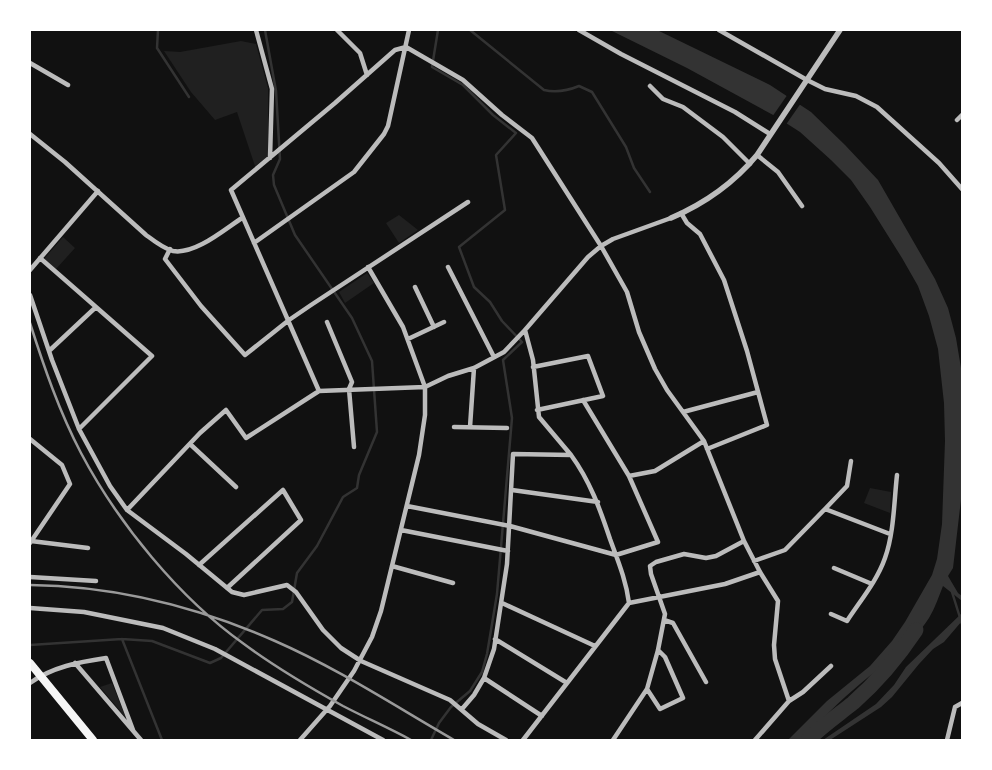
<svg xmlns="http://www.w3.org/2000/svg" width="992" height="770" viewBox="0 0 992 770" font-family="'Work Sans',sans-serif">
  <rect width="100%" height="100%" fill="#111"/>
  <path fill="#202020" d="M241,41L256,44L268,88V157L255,166L237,112L215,120L191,92L164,51L180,52Z
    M399,215L418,230L399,243L386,223Z
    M63,237L75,248L56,269L44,259Z
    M367,273L374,283L345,303L339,292Z
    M870,488L891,492L890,513L864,503Z
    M112,683L126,718L100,687Z"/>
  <path fill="#333" d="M610,30H657L770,85L811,112L845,145L878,180L935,279L948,308L956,338L962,374V491L953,568L948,576L958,593L962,596V601L943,586C939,596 935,608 929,618C910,647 886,662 860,684C841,700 819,721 803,740H788L827,701L870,666L892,641L905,622L932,575L937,559L942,524L945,441L944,403L938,349L929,316L918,286L902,258L870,207L851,180L831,160L800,132L775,116L687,68Z
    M962,613V621L944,642L933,649L919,664L892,697L881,707L830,740H823L876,704L894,685L906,667Z"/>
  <path fill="#111" d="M788,94L801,103L785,126L772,117Z"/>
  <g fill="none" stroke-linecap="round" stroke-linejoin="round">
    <path stroke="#333" stroke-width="2.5" d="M158,30L157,48L189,97
      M470,30L544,90C557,93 567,91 579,86L592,92L626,147L634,168L650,192
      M952,592L962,624
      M122,639L162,740
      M30,645L122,639L152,641L210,663L221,658L262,610L283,609L292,602L297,573L317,546L343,497L357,488L359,475L377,432L372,361L352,318L295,235L274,185L273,175L280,159L276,91L265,30
      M431,740L439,723L451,707L470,691L482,672L487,654L497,594L512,418L503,360L522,342L502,321L490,302L474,287L459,247L505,210L496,155L516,133L493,115L463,85L432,67L438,30"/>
    <path stroke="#333" stroke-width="15" d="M808,740C822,726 838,715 853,703C878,681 898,657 916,630"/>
    <path stroke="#bcbcbc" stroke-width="4.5" d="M256,30L272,89L270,158
      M337,30L360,53L367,75
      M579,30L621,54L735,112L770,134
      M719,30L807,80L825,89L856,96L877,107L939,163L962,189
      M30,63L68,85
      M650,86L663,99L683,107L723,137L750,164
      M957,120L962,115
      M30,134L65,162L146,235C154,241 164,249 173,251C195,255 225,229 242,218
      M757,155L778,172L802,206
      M681,213L687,223L700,234L724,280L747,351L767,425L707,449
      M254,243L354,172L384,134L388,126L409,30
      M170,249L165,259L201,306L245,355L289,320L311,305L468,202
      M40,258L152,356L79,429
      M448,267L494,357
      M30,270L98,191
      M415,287L434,327
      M30,295L52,360L79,429L110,486L127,510L186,554L232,592L244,595L287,585L296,592L323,630L341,648L361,661L450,700L478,724L506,740
      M327,322L352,382L349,389L354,447
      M408,339L444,322
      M49,351L96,307
      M533,367L588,356L603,396L537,410
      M319,391L231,190L335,103L395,50L406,47L463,80L502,115L532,138L601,246L627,292L639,332L655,369L667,390L704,441L744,541L760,572L778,601L774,645L775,659L789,701L755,740
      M683,412L758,392
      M454,427L507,428
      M470,427L474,368
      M30,439L62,465L70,484L30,543
      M190,444L236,487
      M629,476L655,471L704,441
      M512,490L598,502
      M407,506L510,526L616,555L658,542L629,476L583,400
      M825,509L890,534
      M127,510L200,433L226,410L246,438L319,391L425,387L448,376L474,368L504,352L525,330L588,257L601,246L613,239L671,218
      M401,530L508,551
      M31,541L88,548
      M754,561L785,550L825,509L847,486L851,461
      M199,565L283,490L301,520L227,588
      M392,566L453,583
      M834,568L872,584
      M30,577L96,581
      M502,603L595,646
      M629,603L725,584L760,572
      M30,608L84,612L163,628L215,649L383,740
      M831,614L847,621C860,601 877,581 885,558C894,533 894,502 897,475
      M664,620L673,623L706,682
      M495,639L567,683
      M75,663L141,740
      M484,678L542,716
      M30,683C52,667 79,662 106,658L133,730
      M647,689L660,709L683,698L665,657L658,650
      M789,701L803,692L831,666
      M462,709L474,695L484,678L494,649L507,564L513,454L571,455L539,417L533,360L525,330
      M300,740L330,706L354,671L372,637L381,611L419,455L425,415V387L403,327L368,267
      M523,740L629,603C626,580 618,561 610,539C600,509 590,481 571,455
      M613,740L647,689L658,650L665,614L651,574L650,566L656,562L684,554L706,558L716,556L744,541
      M947,740L955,707L962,703"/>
    <path stroke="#bcbcbc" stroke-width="5.5" d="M671,218C706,203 733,184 757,155L840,30"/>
    <path stroke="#f5f5f5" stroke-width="8" d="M30,663L93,740"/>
    <path stroke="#9a9a9a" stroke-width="2.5" d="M30,323C44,367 59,411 81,453C118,523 179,598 244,644C275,667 309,687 343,706C366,718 389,728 411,740
      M30,585C115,586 198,607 275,641C337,668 395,706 454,740"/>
  </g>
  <rect width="992" height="770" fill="none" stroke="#ffffff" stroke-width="62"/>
</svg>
